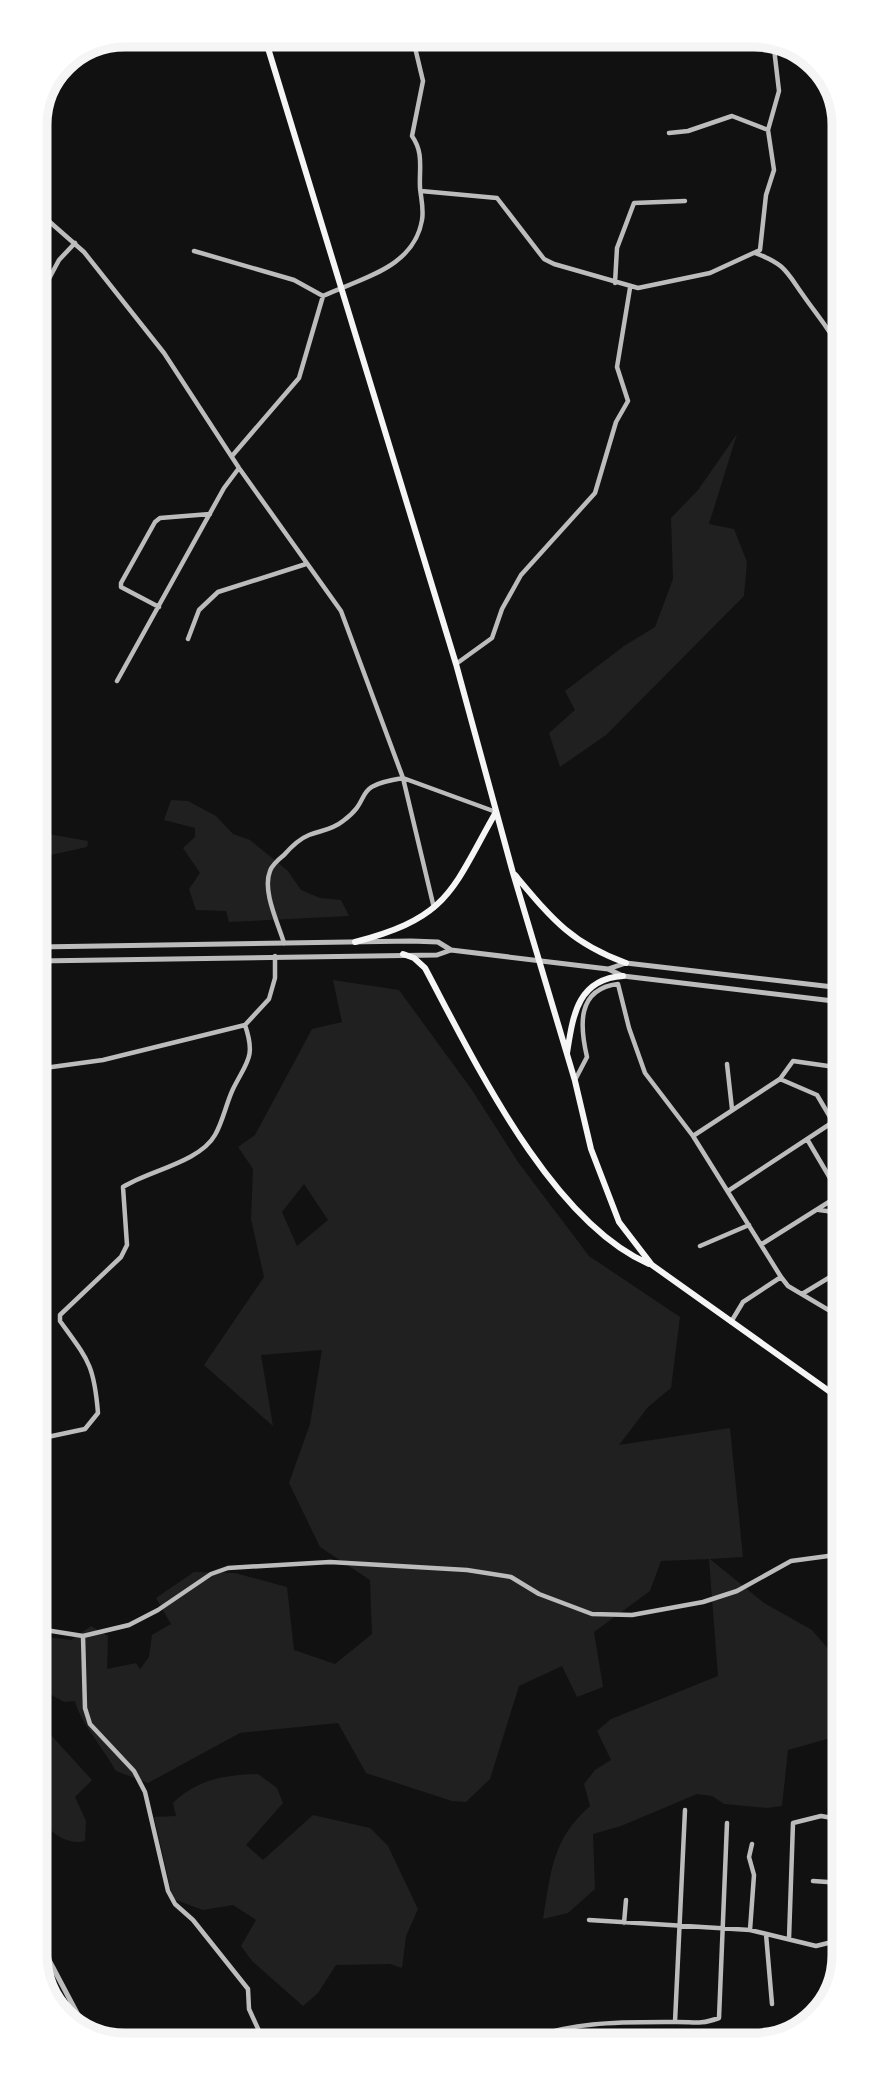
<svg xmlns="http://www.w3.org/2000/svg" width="879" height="2080" viewBox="0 0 879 2080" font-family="Arial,sans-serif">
  <rect width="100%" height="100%" fill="#111"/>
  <path fill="#202020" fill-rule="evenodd" d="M737,434L709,524L734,529L747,562L744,596L606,735L560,767L549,733L575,710L565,691L624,646L655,627L673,579L671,518L698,490Z
    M171,800L188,801L216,816L233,834L250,840L288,871L301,890L320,898L341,900L349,916L229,922L226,911L196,910L189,889L200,873L183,848L195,837V828L164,820Z
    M37,832L88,841L87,847L37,858Z
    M333,980L399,990L472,1090L518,1162L589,1256L680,1317L671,1388L648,1407L619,1445L730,1428L743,1557L710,1559L764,1603L812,1630L830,1651L843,1657V1688L828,1695L831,1720L843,1724V1728L827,1739L788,1750L782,1806L767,1808L724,1804L712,1796L697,1794L621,1826L593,1834L595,1889L568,1913L543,1919C551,1872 552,1839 590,1806L584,1784L595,1770L611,1760L597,1731L611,1719L718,1676L709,1559L661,1561L650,1591L594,1632L603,1687L577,1697L562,1666L519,1686L490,1779L466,1802L452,1801L366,1773L338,1723L240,1733L148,1783L116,1771C105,1751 79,1720 75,1701L64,1702L39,1688V1636L71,1640L91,1626L108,1636L107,1669L136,1663L140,1669L149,1657L152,1635L171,1624L156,1598L194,1572L235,1573L287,1587L294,1650L335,1664L372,1634L370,1580L320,1547L289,1483L310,1424L322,1350L261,1355L273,1426L204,1365L264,1277L251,1219L253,1169L238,1147L255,1135L312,1029L342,1022ZM304,1184L328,1220L297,1246L282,1212Z
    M39,1722L92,1780L75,1797L86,1821L85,1841C66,1846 54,1832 39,1822Z
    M258,1774L277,1788L283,1803L246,1845L263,1860L313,1815L370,1828L388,1846L418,1909L406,1936L402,1968L390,1964L336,1965L318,1993L303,2006L252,1961L241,1946L256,1920L233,1905L203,1910L173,1899L154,1817L176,1816L173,1803C197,1779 226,1775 258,1774Z"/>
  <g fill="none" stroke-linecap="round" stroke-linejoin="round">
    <path stroke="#bcbcbc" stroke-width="4.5" d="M125,35L127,40
      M669,133L688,131L732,116L768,130
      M421,191L497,198L544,259L554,264L638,288L710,273L760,250L766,195L774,170L768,130L779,91L773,40
      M35,209L84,252L164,353L239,468L341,611L403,778L496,812
      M194,251L294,280L323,296C361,278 414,268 422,220C424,209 421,198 420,188C419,168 424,153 412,136L423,81L412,35
      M755,253C785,264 786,271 803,295C816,314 830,329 840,350
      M615,283L617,248L634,203L685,201
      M36,303L59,260L75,243
      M232,456L299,378L323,296
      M159,607L121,587V583L155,522L160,518L210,514
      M188,639L199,610L218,592L306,564
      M456,664L492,638L502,609L521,575L595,493L616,422L628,401L617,367L630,288
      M117,681L224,488L239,468
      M284,943C278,923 262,891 270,871C272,865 279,859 284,855C291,847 299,839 309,835C322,830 332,830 343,821C376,797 348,787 403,778L434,908
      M727,1064L732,1109
      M37,1069L103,1060L245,1025L269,999L275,978V956
      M575,1080L587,1057C580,1027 576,989 618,984L629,1028L645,1073L693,1136L781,1277L788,1286L842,1318
      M693,1136L780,1079L793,1061L842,1068
      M728,1191L833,1122L817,1095L780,1079
      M819,1210L842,1213
      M762,1244L840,1195L807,1139
      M700,1246L749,1225
      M802,1294L840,1271L842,1273
      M731,1322L743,1302L781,1277
      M38,1439L85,1429L98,1413C94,1364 88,1360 60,1321V1315L121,1257L127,1245L123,1187C148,1171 200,1162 215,1135C223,1121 226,1104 233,1089C247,1061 256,1057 245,1025
      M39,1629L83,1636L129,1625L158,1610L211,1574L228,1568L330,1562L467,1570L511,1577L539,1594L592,1614L632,1615L703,1602L737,1591L791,1561L843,1554
      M83,1636L85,1708L90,1724L134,1771L145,1792L168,1891L175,1904L193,1920L248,1989L249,2009L265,2044
      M813,1881L842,1883
      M589,1920L750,1930L816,1946L844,1939
      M624,1923L626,1900
      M750,1930L754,1875L749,1857L752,1844
      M766,1934L772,2004
      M789,1939L793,1823L821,1816L844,1820
      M838,1940L844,1872
      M675,2022L685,1810
      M523,2042C567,2021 624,2022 672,2022C694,2021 696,2026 719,2018L727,1823"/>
    <path stroke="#bcbcbc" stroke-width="5" d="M37,947L411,941L438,942L451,950
      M37,961L437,955L451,950L608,969L623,976L842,1002
      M608,969L626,963L842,988
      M40,1943L87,2032"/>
    <path stroke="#f5f5f5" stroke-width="6" d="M264,35L456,664L513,873L575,1081L591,1149L619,1222L652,1265L843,1401
      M515,875C552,919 571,943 626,963
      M355,942C450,917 451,891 496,812
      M403,954L414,958L425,968C474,1060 550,1221 649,1264
      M567,1053C573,1016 577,979 623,976"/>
  </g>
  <path d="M0 0H879V2080H0ZM125 47H754A78 78 0 0 1 832 125V1955A78 78 0 0 1 754 2033H125A78 78 0 0 1 47 1955V125A78 78 0 0 1 125 47Z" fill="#fff" fill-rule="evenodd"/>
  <path fill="none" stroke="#f5f5f5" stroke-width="9" d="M125 47H754A78 78 0 0 1 832 125V1955A78 78 0 0 1 754 2033H125A78 78 0 0 1 47 1955V125A78 78 0 0 1 125 47Z"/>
</svg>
